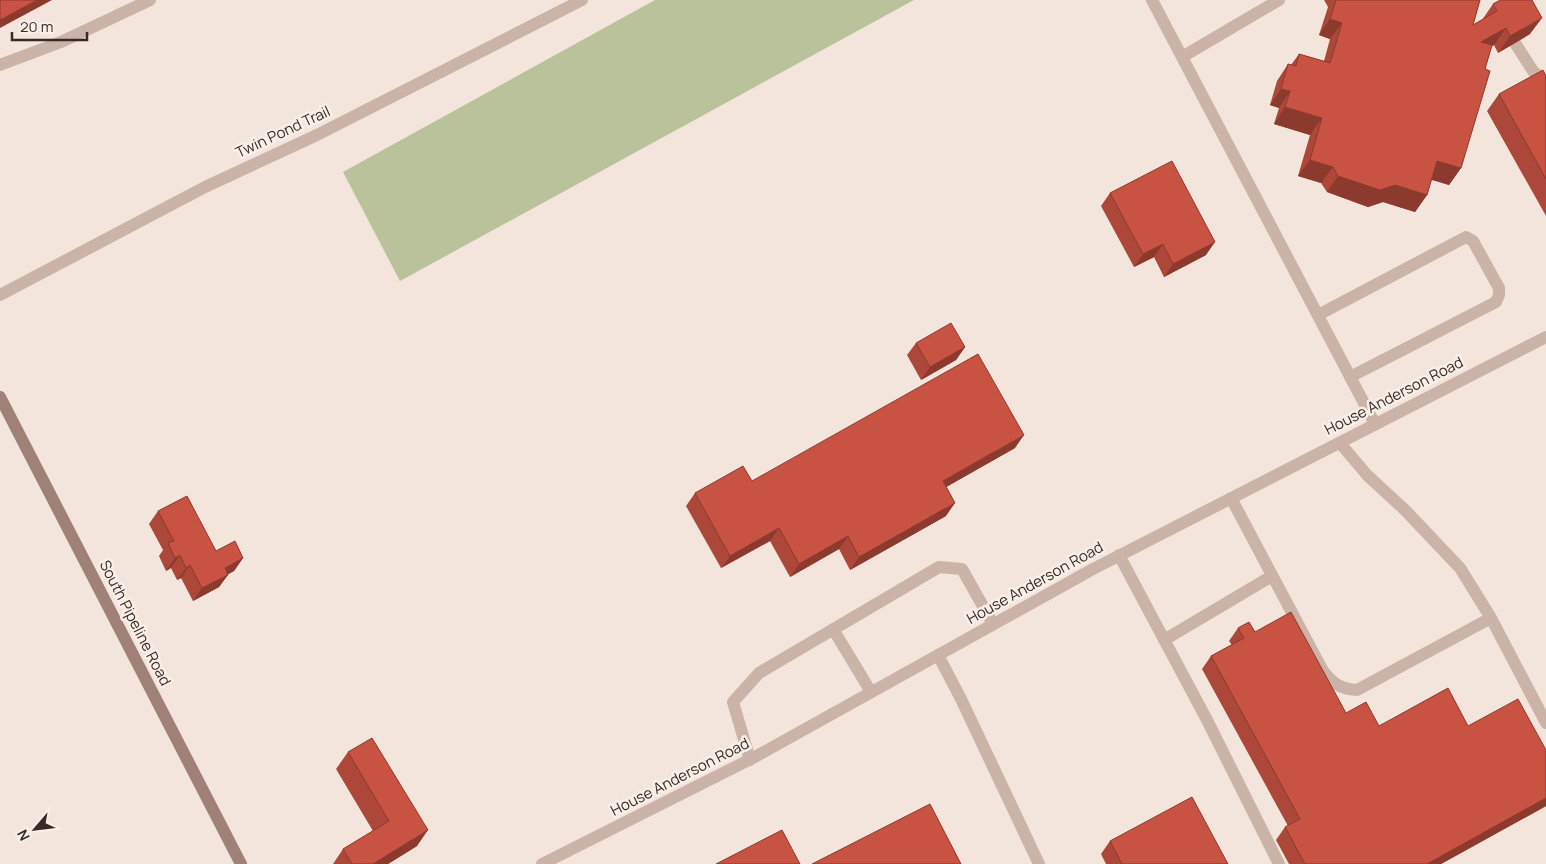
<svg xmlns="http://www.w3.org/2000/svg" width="1546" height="864" viewBox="0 0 1546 864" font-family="Manrope,sans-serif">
  <rect width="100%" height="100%" fill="#f3e5db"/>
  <path fill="#b9c29b" d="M655,0H914L400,281L343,172Z"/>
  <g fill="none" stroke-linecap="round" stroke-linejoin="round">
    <path stroke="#cbb3a7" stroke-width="12" d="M1152,0L1375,424
      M1515,43L1533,71L1546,82
      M1182,57L1279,0
      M0,65L61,42L150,0
      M1318,315L1466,237L1473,241L1499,288V295L1496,302L1350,377
      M1340,443L1367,475L1406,511L1460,568L1491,618L1546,723
      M1231,498L1323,671C1333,684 1341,689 1357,690L1491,618
      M1119,555L1207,720L1279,864
      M833,629L871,692
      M1164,640L1272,576
      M938,655L961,699L1039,864
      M750,760L733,702L759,673L939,567L962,569L993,624"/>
    <path stroke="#cbb3a7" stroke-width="12" d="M0,295L205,187L317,135L582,0
      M542,864L753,758L1093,569L1546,337"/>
    <path stroke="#9f8178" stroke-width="12" d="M0,397L241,864"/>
  </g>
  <path fill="#ad4739" d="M1324,0H1480L1473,25L1482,20L1493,4L1530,34L1498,53L1494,45L1492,46L1485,69L1461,168L1449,185L1431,179L1427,195L1415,212L1383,202L1368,207L1327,192L1321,183L1298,176L1310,135L1274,124L1279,108L1270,105L1277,81L1288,64L1291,65L1299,54L1324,61L1330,39L1319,35L1328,7Z
    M1546,76V216L1487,111L1499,94Z
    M1110,193L1206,255L1164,277L1154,257L1134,267L1101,206Z
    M916,343L965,347L956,360L921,380L907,355Z
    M1015,448L946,487V516L850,570L839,549L790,577L770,541L721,568L686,506L695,493L752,481Z
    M158,511L216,551L243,558L234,571L228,574L219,587L193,601L181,578L177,580L171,568L166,571L159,556L163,550L149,524Z
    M1238,628L1255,632L1346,713L1379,726H1468L1546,806L1441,864H1289L1276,840L1285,827L1288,826L1202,669L1211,656L1232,645L1229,641Z
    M348,752L417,846L388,864H333L343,849L373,831L336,769Z
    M1110,841L1228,864H1106L1101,854Z"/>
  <path fill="#8d3a2e" d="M37,0H52L0,28V20Z
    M1542,18L1530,34L1498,53L1510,36Z
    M1330,19L1342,23L1330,39L1319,35Z
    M1506,28L1494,45L1470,59L1481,42Z
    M1281,89L1290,91L1279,108L1270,105Z
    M1285,107L1322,118L1310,135L1274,124Z
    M1310,160L1333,167L1321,183L1298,176Z
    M1437,161L1461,168L1449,185L1425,178Z
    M1338,176L1395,185L1427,195L1415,212L1383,202L1368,207L1327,192Z
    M1215,242L1206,255L1164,277L1173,264Z
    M1163,244L1154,257L1134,267L1143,254Z
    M965,347L956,360L921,380L930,367Z
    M1024,435L1015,448L934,494L943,481Z
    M955,503L946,516L850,570L859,557Z
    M779,528L770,541L721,568L730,556Z
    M848,536L839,549L790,577L799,564Z
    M180,555L171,568L166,571L175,558Z
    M243,558L234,571L216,581L225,568Z
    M190,565L181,578L177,580L186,568Z
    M228,575L219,587L193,601L202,588Z
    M1546,798V806L1441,864H1427Z
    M428,830L417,846L388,864H373Z"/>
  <path fill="#c95342" stroke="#8d3a2e" d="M0,0H37L0,20Z
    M1336,0H1480L1473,25L1497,11L1493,4L1500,0H1532L1542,18L1510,36L1506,28L1481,42L1492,45L1485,69L1490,71L1461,168L1437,161L1427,195L1395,185L1380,190L1338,176L1333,167L1310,160L1322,118L1285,107L1290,91L1281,89L1288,64L1296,66L1299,54L1330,63L1342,23L1330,19Z
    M1543,70L1546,76V179L1499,94Z
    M1172,161L1215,242L1173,264L1163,244L1143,254L1110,193Z
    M951,323L965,347L930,367L916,343Z
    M978,354L1024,435L943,481L955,503L859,557L848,536L799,564L779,528L730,556L695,493L743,466L752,481Z
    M187,496L216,551L235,541L243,558L225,568L228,575L202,588L190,565L186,568L180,555L175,558L168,543L174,541L158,511Z
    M1291,612L1346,713L1366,702L1379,726L1448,688L1468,726L1518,699L1546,750V798L1427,864H1305L1285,827L1300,819L1211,656L1244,638L1238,628L1249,622L1255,632Z
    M372,738L428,830L373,864H352L343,849L389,821L348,752Z
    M1192,797L1228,864H1122L1110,841Z
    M930,804L961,864H812Z
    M782,830L800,864H716Z"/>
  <g text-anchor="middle" stroke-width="5" stroke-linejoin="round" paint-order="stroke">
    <g font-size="15" fill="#372b28" stroke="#faefe8">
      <text transform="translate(283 132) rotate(-25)" y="5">Twin Pond Trail</text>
      <text transform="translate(1394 396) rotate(-27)" y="5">House Anderson Road</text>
      <text transform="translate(1035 583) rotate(-29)" y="5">House Anderson Road</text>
      <text transform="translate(135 623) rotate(63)" y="5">South Pipeline Road</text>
      <text transform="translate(680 777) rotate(-27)" y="5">House Anderson Road</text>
    </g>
  </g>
  <g transform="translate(35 829) rotate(242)" stroke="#faefe8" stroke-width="4" paint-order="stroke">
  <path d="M0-4L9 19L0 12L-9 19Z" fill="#372b28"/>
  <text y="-8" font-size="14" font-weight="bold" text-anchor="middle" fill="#372b28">N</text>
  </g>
  <path d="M12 32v8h75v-8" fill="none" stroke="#372b28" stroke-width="2.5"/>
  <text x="20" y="32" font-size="15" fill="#372b28" stroke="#faefe8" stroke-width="4" paint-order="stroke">20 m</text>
</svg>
